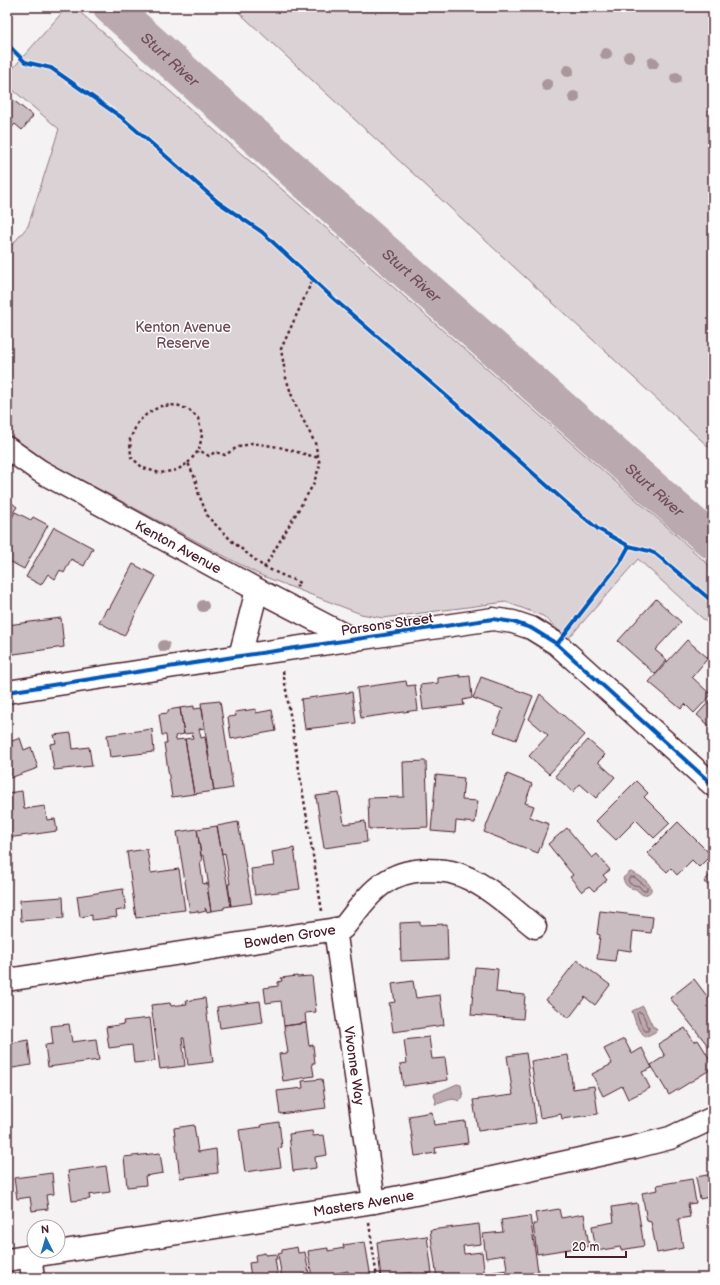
<svg xmlns="http://www.w3.org/2000/svg" width="720" height="1285" viewBox="0 0 720 1285" font-family="'Balsamiq Sans',sans-serif">
  <rect width="100%" height="100%" fill="#f4f2f2"/>
  <filter id="ink" filterUnits="userSpaceOnUse"><feTurbulence type="fractalNoise" baseFrequency=".025" numOctaves="2"/><feDisplacementMap in="SourceGraphic" scale="8" xChannelSelector="R" yChannelSelector="G"/><feConvolveMatrix kernelMatrix="1 2 1 2 8 2 1 2 1" color-interpolation-filters="sRGB"/></filter>
  <g filter="url(#ink)">
    <path fill="#dbd2d5" stroke="#927880" d="M67,7H74L666,526L713,569V628L638,559L568,639L543,616L506,602L383,618L361,614L260,575L48,462L7,433V251L28,226L59,129L7,85V75Z
      M233,7H713V451Z"/>
    <path fill="#baa9ae" stroke="#8d727a" d="M630,872C639,873 664,892 643,895L639,892L636,889C628,888 625,886 623,878Z
      M643,1006L653,1027H655L657,1030L655,1032L645,1037L636,1024L632,1011Z
      M457,1084L461,1085L463,1097L459,1101C450,1096 443,1104 435,1104L436,1101L434,1094Z"/>
    <g fill="none" stroke-linecap="round" stroke-linejoin="round">
      <path stroke="#77565f" stroke-width="1" d="M631,877H634L647,887V890L643,891L639,886L630,884L628,880Z
        M639,1012L642,1013L649,1028L648,1031H645L640,1023L637,1014Z"/>
      <path stroke="#baa9ae" stroke-width="36" id="s1" d="M111,7L371,240L713,542"/>
    </g>
    <path fill="#cabdc1" stroke="#4a1f2b" d="M7,95L33,116L22,130L15,124L7,133Z
      M7,499L17,507L7,521Z
      M15,512L31,520L33,517L48,525L24,569L7,560V527Z
      M54,527L93,548L84,566L71,559L64,573L60,570L55,579L48,574L41,585L26,577Z
      M133,564L156,576L124,636L99,622L107,608L109,609Z
      M656,599L681,622L655,650L667,660L655,674L618,641Z
      M61,618L64,647L7,655V625Z
      M687,640L708,658L692,677L711,695L694,713L685,704L681,709L649,682Z
      M460,675V677L470,676L472,698L463,700L464,705L423,710L420,685L438,683V678Z
      M481,677L533,696L516,740L494,732L503,709L473,698Z
      M406,681L407,686L415,685L418,710L361,718L357,688Z
      M352,692L356,723L305,729L301,699Z
      M540,694L585,735L549,774L529,756L548,735L529,719Z
      M713,697V729L697,715Z
      M220,701L233,788L214,791L201,703Z
      M194,706V709L202,708L205,728L199,729L201,738L205,737L214,791L194,794L185,739L193,738L192,733L184,734L180,708Z
      M180,708L184,734L175,736L176,740L185,739L194,794L172,797L164,743H167L166,735H162L159,714L168,713V710Z
      M256,709V713L272,710L276,731L231,739L228,717L236,716L235,712Z
      M152,729L154,752L110,757L107,735Z
      M71,733L73,749L89,747L92,766L54,770L50,744L56,743L54,735Z
      M20,738L24,750L31,747L38,768L7,779V743Z
      M588,740L605,755L598,762L615,777L596,798L580,784L573,792L555,776Z
      M426,761L428,827L369,829L368,798L404,797L403,762Z
      M507,774L532,784L525,803L534,806L530,817L549,824L538,853L484,832Z
      M436,775L464,778L462,800L478,801L475,823L456,821L455,833L431,831Z
      M636,781L648,793L644,797L670,823L654,838L636,820L616,840L596,821Z
      M22,791L24,809L45,806L47,820L55,819L57,831L7,838V793Z
      M339,793L344,824L365,821L367,842L324,848L316,796Z
      M238,822L252,903L231,906L228,884H230L225,853L222,854L217,826Z
      M678,822L711,855L699,867L692,860L677,875L671,868L667,872L647,853Z
      M217,826L231,906L224,907V909L211,911L207,888L209,887L204,856H201L197,829Z
      M567,828L592,858L597,854L610,870L603,875L607,880L594,891L589,886L582,892L570,877L573,875L548,844Z
      M197,829L202,861H200L203,884L207,883L211,911L207,912L205,908L206,911L198,913V911L190,912L177,832Z
      M294,848L300,889L255,895L251,869L274,866L272,852Z
      M147,849L151,873L179,869L185,910L159,913V915L136,918L127,852Z
      M713,871V889L704,882Z
      M123,889L126,909L116,911L117,917L92,920V915L80,917L77,896Z
      M63,897L64,918L21,921L20,900Z
      M600,911L653,917L651,933L633,931L631,951L617,949L615,961L597,959L600,935L597,934Z
      M420,922V925L447,924L448,959L401,961L400,923Z
      M577,960L610,985L595,1005L585,997L569,1018L546,1000Z
      M475,967L498,969L496,992L525,995L523,1019L471,1015Z
      M297,976V977L312,976L316,1012L305,1013L306,1023L284,1026L281,1001L266,1003L264,988L278,986V982L282,981L281,978Z
      M694,979L713,1004V1052L670,998Z
      M413,981L416,998L440,995L444,1025L393,1032L389,1003L395,1002L392,984Z
      M205,998L213,1062L188,1065L184,1038H182L185,1066L160,1069L151,1005L170,1003L171,1006L187,1004L186,1001Z
      M260,1001L263,1022L220,1028L217,1007Z
      M150,1018L155,1061L134,1063L132,1045L109,1048L106,1027L124,1024L123,1021Z
      M306,1023L309,1046L313,1045L315,1063H312L314,1076L283,1081L279,1054L288,1053L284,1026Z
      M69,1024L72,1042L96,1039L99,1060L48,1067L45,1045L53,1044L51,1026Z
      M685,1028L694,1042L698,1040L713,1064V1068L669,1095L651,1065L665,1056L658,1044Z
      M429,1037L432,1059L445,1058L448,1080L403,1086L400,1064L407,1063L404,1040Z
      M11,1038V1043L28,1040L31,1065L7,1069V1039Z
      M624,1039L632,1054L642,1048L652,1068L642,1072L650,1088L628,1099L622,1086L603,1096L592,1074L612,1064L604,1049Z
      M526,1053L536,1123L478,1131L473,1100L513,1095L507,1056Z
      M568,1055L573,1089L594,1086L598,1114L562,1119L561,1114L540,1118L531,1061Z
      M322,1079L326,1108L280,1114L277,1091L303,1088L302,1081Z
      M432,1112L434,1125L465,1121L468,1143L435,1148L436,1153L415,1156L409,1116Z
      M279,1122L282,1147L278,1148L281,1167L245,1172L239,1130L262,1127L261,1125Z
      M194,1125L198,1152L216,1149L218,1173L180,1178L174,1128Z
      M312,1131L313,1136L324,1135L327,1155L315,1157L316,1168L293,1171L289,1134Z
      M160,1153L163,1173L145,1176L146,1185L127,1187L124,1157Z
      M106,1166L110,1192L89,1195L90,1199L72,1201L68,1171Z
      M52,1173L54,1194L46,1195L48,1209L32,1211L30,1197L17,1199L14,1178Z
      M713,1174V1196L700,1199L696,1177Z
      M692,1179L696,1203L688,1204L690,1217L678,1219L683,1248L657,1253L651,1222L647,1221L642,1193L658,1190L657,1185Z
      M637,1203L644,1246L621,1250L620,1247L596,1251L592,1226L614,1222L612,1207Z
      M559,1209L561,1218L584,1214L589,1246L537,1254L533,1224H537L535,1213Z
      M530,1216L539,1278H489L488,1273L507,1270L505,1255L486,1258L483,1234L503,1232L501,1220Z
      M479,1224L481,1244L463,1246L464,1254L482,1252L485,1278H437L430,1230Z
      M427,1236L432,1273L411,1276V1273L401,1274L402,1278H381L377,1242Z
      M365,1242L371,1278H343L349,1277L348,1271L332,1274V1278H312L308,1251L328,1248V1251L344,1248L343,1245Z
      M297,1247L298,1253L305,1252L309,1274L301,1275V1278H282L278,1254L282,1253V1250Z
      M265,1253V1255L276,1254L277,1259H275L278,1278H251L249,1263L256,1262L255,1255Z"/>
    <g fill="none" stroke-linecap="round" stroke-linejoin="round">
      <g stroke="#4a1f2b" stroke-width="25">
        <g id="minor">
          <path id="s2" d="M7,448L40,471L252,587L354,640"/>
          <path d="M240,656L257,590"/>
          <path d="M7,692L240,656L493,619L513,622L531,628L557,644L713,785"/>
          <path id="s3" d="M335,929L374,1202"/>
          <path id="s4" d="M7,980L343,928C355,914 368,893 384,883C395,875 410,871 424,870C433,870 442,870 451,872C483,880 510,907 535,927"/>
          <path d="M30,1256L33,1278"/>
          <path id="s5" d="M7,1260L374,1202L451,1187L635,1147L670,1138L713,1118"/>
        </g>
      </g>
      <path stroke="#4a1f2b" stroke-width="2.5" stroke-dasharray="3 3" stroke-linecap="butt" d="M188,463L199,450
        M264,568L313,485L320,465L315,443L294,402L286,378L281,349L313,279
        M296,587L300,583L264,567L233,542L208,517L199,495L195,478L188,463L177,470L160,473L143,468L131,457L130,439L138,422L148,413L161,406L177,405L189,410L198,418L202,435L199,450L209,456L215,452L225,455L236,448L252,443L279,447L319,458
        M283,671L322,911
        M369,1223L377,1278"/>
      <use href="#minor" stroke="#fff" stroke-width="22"/>
      <g stroke="#fff" stroke-width="6">
        <path id="cycleway" d="M7,44L25,62L51,68L121,117L159,150L218,202L262,232L334,299L458,406L571,507L598,529L629,546
          M557,644L619,564L629,546L649,551L656,554L713,602
          M7,692L240,656L493,619L513,622L531,628L557,644L713,785"/>
      </g>
      <use href="#cycleway" stroke="#0057b8" stroke-width="4"/>
    </g>
    <g fill="#aa979c">
      <circle cx="606" cy="54" r="6"/>
      <circle cx="629" cy="57" r="6"/>
      <circle cx="653" cy="63" r="6"/>
      <circle cx="568" cy="71" r="6"/>
      <circle cx="676" cy="78" r="6"/>
      <circle cx="547" cy="85" r="6"/>
      <circle cx="574" cy="97" r="6"/>
      <circle cx="203" cy="606" r="6"/>
      <circle cx="164" cy="646" r="6"/>
    </g>
  </g>
  <g text-anchor="middle" stroke-width="3" stroke-linejoin="round" paint-order="stroke">
    <g font-size="14" fill="#6e4c56" stroke="#fff">
      <text x="183" y="332">Kenton Avenue<tspan x="183" dy="16">Reserve</tspan></text>
    </g>
    <g font-size="14" fill="#4a1f2b" stroke="#fff">
      <text dy="5" stroke="none"><textPath href="#s2" startOffset="198">Kenton Avenue</textPath></text>
      <text transform="translate(387 624) rotate(-8)" y="5">Parsons Street</text>
      <text dy="5" stroke="none"><textPath href="#s4" startOffset="286">Bowden Grove</textPath></text>
      <text dy="5" stroke="none"><textPath href="#s3" startOffset="138">Vivonne Way</textPath></text>
      <text dy="5" stroke="none"><textPath href="#s5" startOffset="361">Masters Avenue</textPath></text>
    </g>
    <g font-size="15" font-style="italic" fill="#714f59" stroke="#fff">
      <text dy="5" stroke="none"><textPath href="#s1" startOffset="79">Sturt River</textPath></text>
      <text dy="5" stroke="none"><textPath href="#s1" startOffset="403">Sturt River</textPath></text>
      <text dy="5" stroke="none"><textPath href="#s1" startOffset="727">Sturt River</textPath></text>
    </g>
  </g>
  <rect width="720" height="1285" fill="none" stroke="#fff" stroke-width="24"/>
  <rect x="12" y="12" width="696" height="1261" fill="none" stroke="#4a1f2b" stroke-width="1.5" filter="url(#ink)"/>
  <g transform="translate(46 1239) rotate(355)"><circle r="19" fill="#ffffff" stroke="#b7a5aa"/>
  <path d="M0-3L7 15L0 10L-7 15Z" fill="#1f6fb2"/>
  <text y="-6" font-size="11" font-weight="bold" text-anchor="middle" fill="#4a1f2b">N</text>
  </g>
  <path d="M566 1251v6h60v-6" fill="none" stroke="#4a1f2b" stroke-width="2"/>
  <text x="572" y="1251" font-size="12" fill="#4a1f2b" stroke="#ffffff" stroke-width="3" paint-order="stroke">20 m</text>
</svg>
